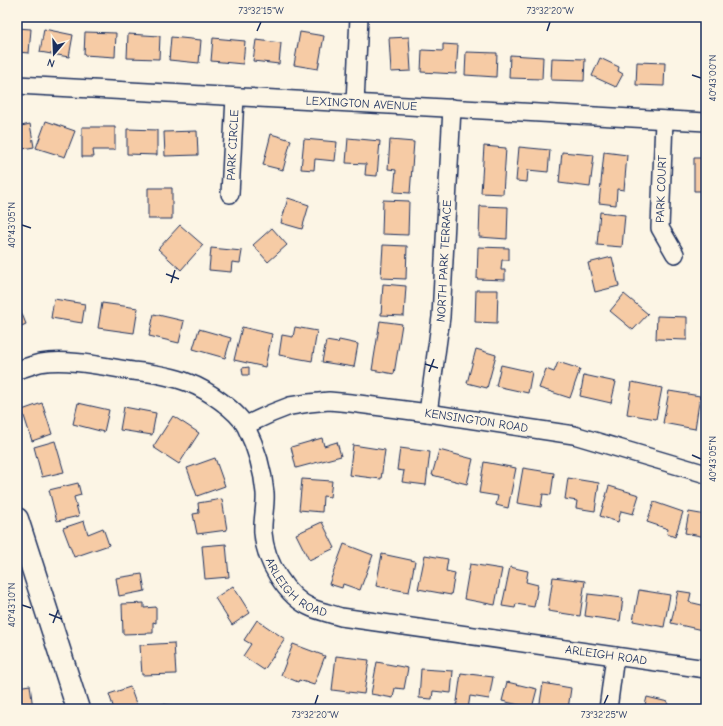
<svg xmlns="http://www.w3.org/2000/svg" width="723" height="726" viewBox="0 0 723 726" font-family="'Comic Neue',sans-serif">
  <rect width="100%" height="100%" fill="#fcf5e5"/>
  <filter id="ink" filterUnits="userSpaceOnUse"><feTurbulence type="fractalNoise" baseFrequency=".025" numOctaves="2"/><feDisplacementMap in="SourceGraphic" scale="8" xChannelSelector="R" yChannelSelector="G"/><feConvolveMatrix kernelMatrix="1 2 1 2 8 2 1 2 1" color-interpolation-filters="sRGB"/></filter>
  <g filter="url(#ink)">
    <path fill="#f6cba5" stroke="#1b2f5e" d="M17,28L31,29L29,53L17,52Z
      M44,29L73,35L69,57L40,52Z
      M85,32L116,33L115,57L84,55Z
      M300,32L324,36L318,69L294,65Z
      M128,34L160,36L159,59L127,58Z
      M171,37L201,40L199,63L169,60Z
      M409,37L411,71L391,72L389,38Z
      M213,38L245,41L243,64L211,61Z
      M256,40L281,43L279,64L253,61Z
      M443,44L458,45L456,74L421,72L422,50L443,51Z
      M466,52L497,53L496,77L465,75Z
      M510,55L543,57L542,79L509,78Z
      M552,58L585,59L584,81L551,80Z
      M600,58L619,67L618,71L623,74L616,87L592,76Z
      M637,62L665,63L664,86L636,85Z
      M46,121L75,131L65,157L36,148Z
      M30,124L34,147L17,150V127Z
      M82,127H115V150H93L94,157H82Z
      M127,129L157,130V155L127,154Z
      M197,131L198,155L165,156L164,132Z
      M271,134L291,140L283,170L263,165Z
      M348,138L380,141L377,176L365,175L366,164L346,163Z
      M304,139L337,142L335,161L315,159L314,170L301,169Z
      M390,140L414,142L410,193L394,192L396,170L388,169Z
      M484,146L506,148L503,194L481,193Z
      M519,147L550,150L548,172L528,170L527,182L516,181Z
      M562,152L594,155L590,187L559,183Z
      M604,152L627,155L624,190L617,189L616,205L599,203Z
      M694,158H706V191H694Z
      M148,188H172V219H148Z
      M288,198L309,205L302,229L281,223Z
      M383,200L409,201L408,235L382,234Z
      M480,206L508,207L507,239L479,237Z
      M600,212L625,215L622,247L597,245Z
      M180,225L203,245L181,270L158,249Z
      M272,228L287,245L268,262L253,245Z
      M383,245L407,246L406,279L381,278Z
      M478,247L509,248V260H502L501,270H505V280L477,279Z
      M211,248L242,251L240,263L232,262L231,272L209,270Z
      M612,257L619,286L595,292L588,263Z
      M383,284L406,286L404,316L381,315Z
      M476,290H498L497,323L475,322Z
      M624,294L648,314L633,330L610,311Z
      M54,299L85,304L82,323L51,318Z
      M102,303L138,308L134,333L98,328Z
      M17,304H18L26,324L17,328Z
      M154,314L184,321L179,343L149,336Z
      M657,316L687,317V340L656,339Z
      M380,321L402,324L394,374L372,370Z
      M242,327L272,334L265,367L234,360Z
      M295,327L317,331L312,361L279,355L282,335L293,337Z
      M199,329L231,338L225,358L193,349Z
      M339,340L358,344L354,367L322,362L326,341L338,343Z
      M706,344V361H705L701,345Z
      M476,349L496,355L487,388L467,383Z
      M558,362L580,369L570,398L539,388L546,369L554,372Z
      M501,365L532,372L528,393L496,386Z
      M249,367V375H243L242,368Z
      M584,375L616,382L611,403L580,396Z
      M632,382L662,388L656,419L627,414Z
      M669,391L700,396L695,429L663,423Z
      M42,403L52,434L32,441L22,410Z
      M78,403L109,410L104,432L73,424Z
      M124,407L156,413L152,435L120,430Z
      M173,416L199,433L179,464L153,447Z
      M322,438L324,446L337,442L341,456L296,468L291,447Z
      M55,441L64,472L42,477L34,447Z
      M353,445L385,450L381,479L349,475Z
      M400,448L430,452L426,485L402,482L404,471L397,470Z
      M439,450L473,459L467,484L432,475Z
      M215,458L225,486L197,496L187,468Z
      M484,462L516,468L508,508L496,505L498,496L479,493Z
      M523,468L554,473L551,495L543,494L541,507L517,503Z
      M568,478L599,483L595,511L576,508L577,501L565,499Z
      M302,479L332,481L330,497L323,496L322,512L299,510Z
      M78,483L81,495L74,497L79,516L57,521L49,490Z
      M609,486L639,495L633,514L621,511L618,522L600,516Z
      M222,499L227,530L197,534L193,514L199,513L198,503Z
      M654,502L683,512L675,537L667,534L668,529L647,522Z
      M689,512L706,515V537L685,533Z
      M84,521L88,534L103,528L109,545L74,557L63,528Z
      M322,522L335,548L309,560L296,534Z
      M226,544L229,577L205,579L202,546Z
      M344,544L373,555L360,590L343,584L342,588L329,584Z
      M382,554L415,561L409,592L376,586Z
      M425,555L448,559L446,571L455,573L451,595L418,589Z
      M470,564L502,569L495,605L464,599Z
      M510,567L528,571L526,582L538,585L534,607L516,604L515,608L502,606Z
      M142,574L145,591L119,596L116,578Z
      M553,577L585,581L580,616L548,611Z
      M233,586L250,613L232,625L215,598Z
      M639,590L670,595L664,627L633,621Z
      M678,591L691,593L689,602L706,606L702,630L671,623Z
      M588,594L623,598L620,621L585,616Z
      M144,603V608L156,607V623L153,622V633L123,634L122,604Z
      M257,620L285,639L264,670L243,656L251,644L244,640Z
      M174,643L176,674L142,675L140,645Z
      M293,644L325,656L314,685L299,680L298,682L281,675Z
      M336,656L369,660L364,694L332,690Z
      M377,662L408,668L404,689L395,688L393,698L371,694Z
      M421,669L453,671L451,693L433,691L432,699L419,698Z
      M461,673L493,677L489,699L470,696L468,709H456Z
      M507,682L537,689L532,708L502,701Z
      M543,683L571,688L568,709H539Z
      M30,685L33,709H17V687Z
      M130,687L138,709H114L109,694Z
      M647,697L668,702L666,709H644Z
      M162,704L186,708V709H161Z
      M682,706L704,709H681Z"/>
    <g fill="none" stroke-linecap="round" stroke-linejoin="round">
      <g stroke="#1b2f5e" stroke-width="20">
        <g id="street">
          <path id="s1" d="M17,85L706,122"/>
          <path d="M355,103L359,17"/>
          <path d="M664,120L660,228L675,254"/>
          <path id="s2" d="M230,194L235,97"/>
          <path id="s3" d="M17,370C25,368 32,365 40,363C68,358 106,367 133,371C152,373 172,376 189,383C206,389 238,411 246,427C256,447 263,471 265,493C266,506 262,520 263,533C265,561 286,597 312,608C322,612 332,614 341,617L706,669"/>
          <path id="s4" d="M428,413L441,317L452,108"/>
          <path id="s5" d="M246,425L272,413L290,406L309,403L329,401L351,403L428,413L574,435L706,474"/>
          <path d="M608,709L615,656"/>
        </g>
      </g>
      <g stroke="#1b2f5e" stroke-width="25">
        <path id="secondary" d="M17,519L78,709"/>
      </g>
      <use href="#street" stroke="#fcf5e5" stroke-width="17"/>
      <use href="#secondary" stroke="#fcf5e5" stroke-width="22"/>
    </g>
  </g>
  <path fill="none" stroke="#1b2f5e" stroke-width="1.5" d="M257,31L261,22M547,31L550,22M692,75L701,78M22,225L31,228M166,274L179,279M171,283L175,270M425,364L438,368M429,372L434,359M692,455L701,459M22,605L31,608M49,614L62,619M53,623L58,610M315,704L318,695M604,704L608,695"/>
  <g text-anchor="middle" stroke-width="3" stroke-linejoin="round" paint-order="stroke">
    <g font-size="12" fill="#1b2f5e" stroke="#fcf5e5">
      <text dy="4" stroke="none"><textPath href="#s1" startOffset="345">LEXINGTON AVENUE</textPath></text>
      <text dy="4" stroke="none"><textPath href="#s2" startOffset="49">PARK CIRCLE</textPath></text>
      <text transform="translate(661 189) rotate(-88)" y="4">PARK COURT</text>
      <text dy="4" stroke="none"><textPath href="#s4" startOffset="153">NORTH PARK TERRACE</textPath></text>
      <text dy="4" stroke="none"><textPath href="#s5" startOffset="236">KENSINGTON ROAD</textPath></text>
      <text dy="4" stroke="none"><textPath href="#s3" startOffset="425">ARLEIGH ROAD</textPath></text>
      <text dy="4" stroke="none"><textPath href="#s3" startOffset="749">ARLEIGH ROAD</textPath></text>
    </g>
  </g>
  <rect width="723" height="726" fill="none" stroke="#fcf5e5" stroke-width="44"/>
  <g transform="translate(54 54) rotate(199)" stroke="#fcf5e5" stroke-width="3" paint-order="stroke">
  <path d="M0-3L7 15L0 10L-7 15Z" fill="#1b2f5e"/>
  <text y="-6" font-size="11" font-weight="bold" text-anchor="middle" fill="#1b2f5e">N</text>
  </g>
  <rect x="22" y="22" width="679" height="682" fill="none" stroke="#1b2f5e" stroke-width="1.5"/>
  <g font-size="10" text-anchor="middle" fill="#1b2f5e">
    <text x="261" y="14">73°32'15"W</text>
    <text x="550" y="14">73°32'20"W</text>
    <text transform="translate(712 78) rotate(-90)" y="4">40°43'00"N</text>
    <text transform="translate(11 225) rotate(-90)" y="4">40°43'05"N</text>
    <text transform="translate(712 459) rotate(-90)" y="4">40°43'05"N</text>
    <text transform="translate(11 605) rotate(-90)" y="4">40°43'10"N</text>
    <text x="315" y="718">73°32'20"W</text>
    <text x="604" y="718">73°32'25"W</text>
  </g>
</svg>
